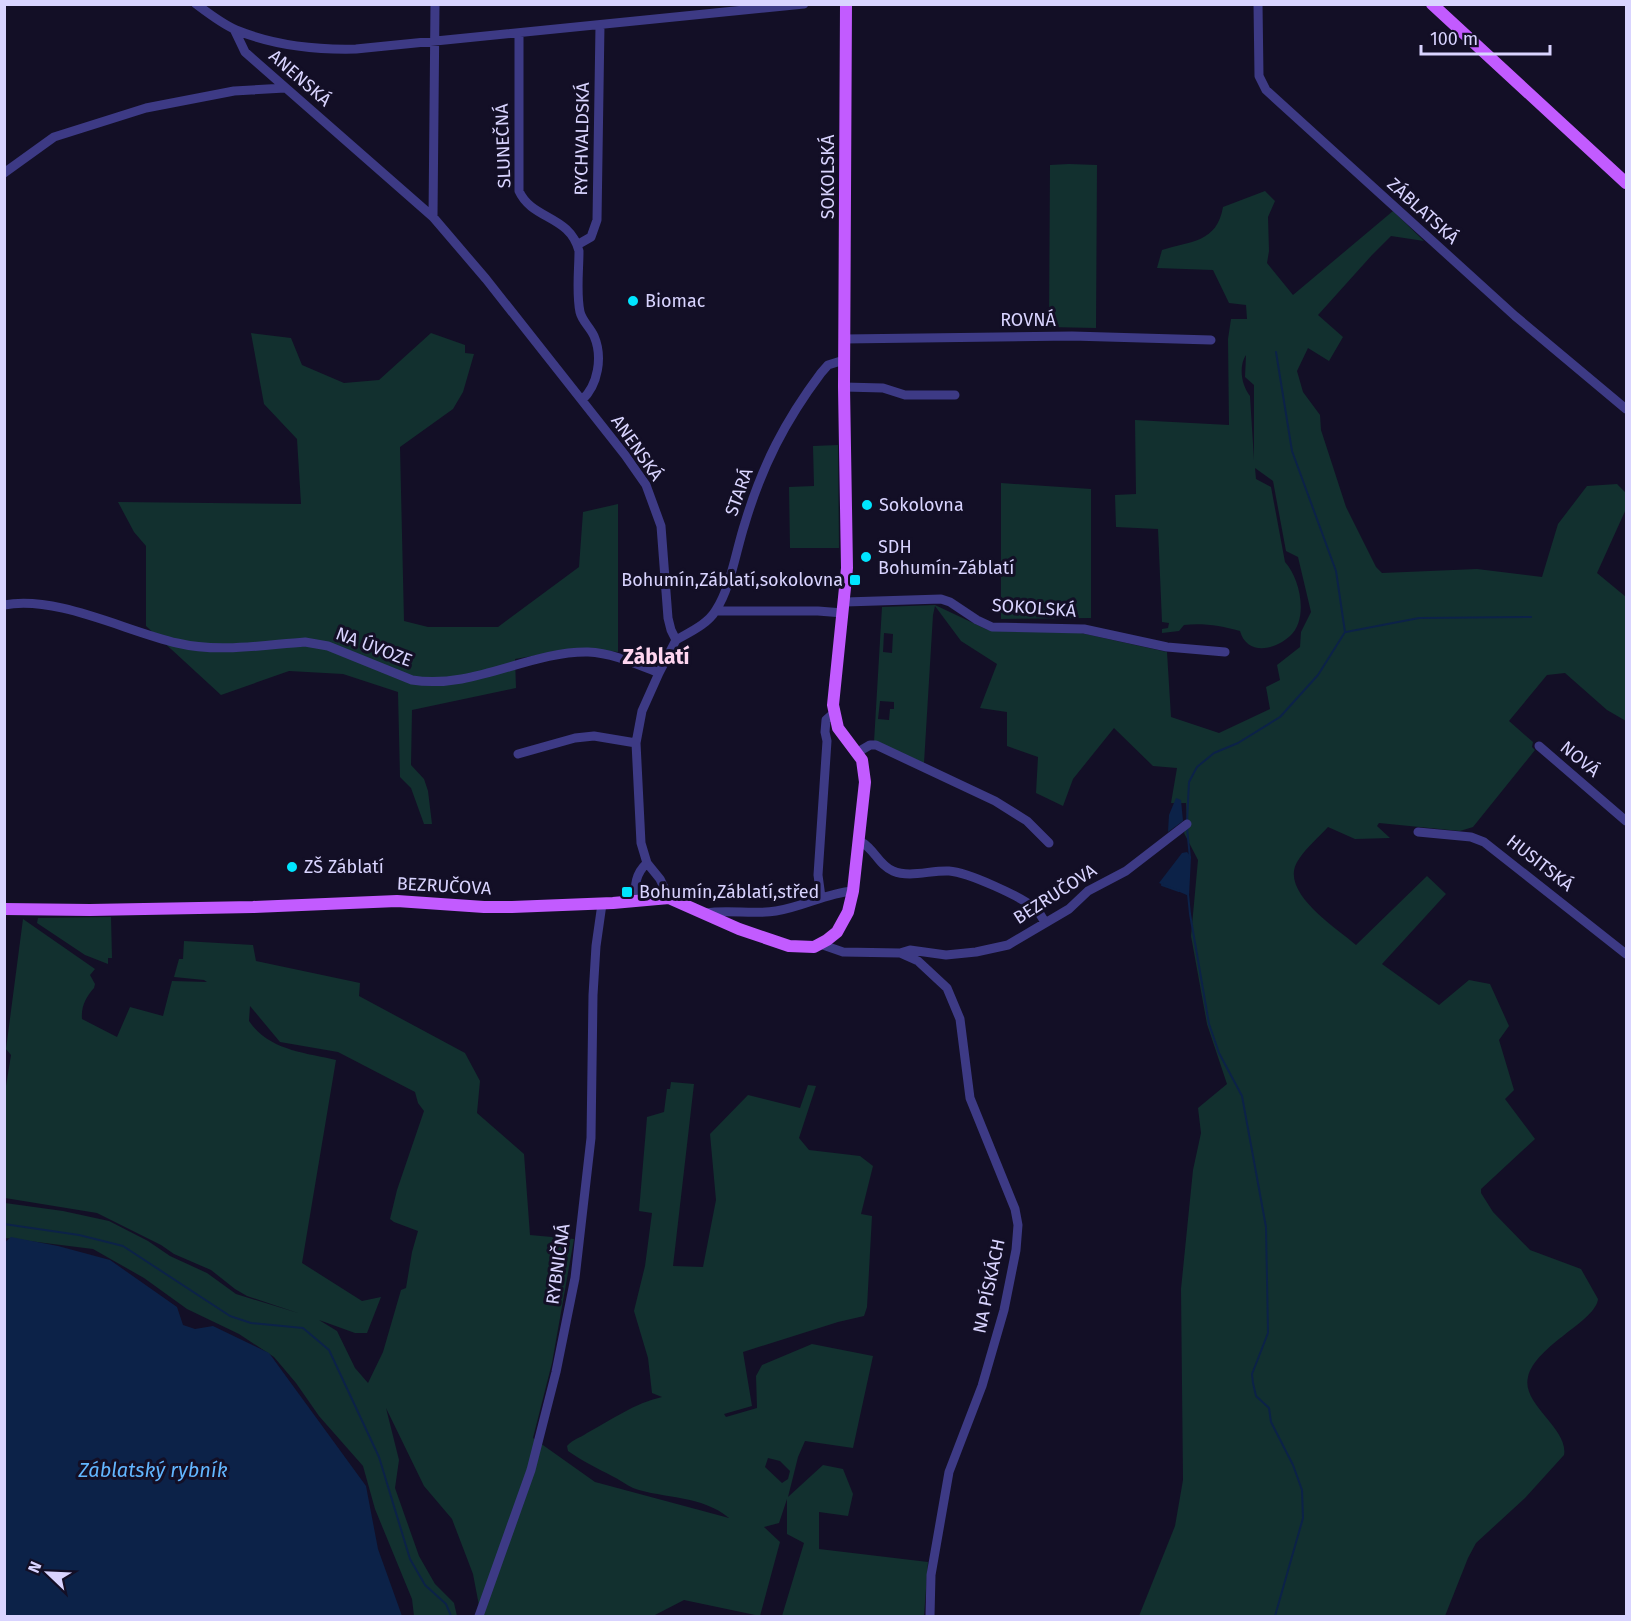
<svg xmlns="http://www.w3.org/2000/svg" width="1631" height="1621" viewBox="0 0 1631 1621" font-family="'Fira Sans',sans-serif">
  <rect width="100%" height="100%" fill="#130f26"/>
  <path fill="#12302f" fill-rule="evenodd" d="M1069,164L1097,165L1096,328L1049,327L1050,165Z
    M1265,191L1275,201L1268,217L1269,251L1267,263L1293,295L1393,211L1424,241L1391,236L1372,255L1318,315L1343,337L1329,361L1308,348L1297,371L1303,392L1320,415L1321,430L1346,507L1376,567L1382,573L1477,569L1542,577L1558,524L1587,486L1617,484L1626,493V509L1597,573L1626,597V721L1607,710L1565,673L1547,675L1509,721L1533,742L1532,747L1535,750L1473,827L1460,831L1379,823L1377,826L1390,838L1355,839L1328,827C1319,837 1307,847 1299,859C1276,890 1335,927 1356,945L1427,876L1446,894L1382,964L1439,1005L1469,980L1490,984L1509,1026L1499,1040L1514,1090L1505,1099L1535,1139L1481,1189V1193L1493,1212L1530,1250L1581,1269L1598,1299C1596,1321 1536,1345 1528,1377C1521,1404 1569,1429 1564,1455L1525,1498L1476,1543L1468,1558L1445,1616H1139L1175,1526L1183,1480L1181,1289L1193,1170L1201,1133L1198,1108L1227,1084L1207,1024L1191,936L1198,860L1184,833L1187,826L1186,803H1171L1177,768L1153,766L1114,728L1073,779L1063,806L1036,793L1038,757L1007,746V712L980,708L997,664L961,641L935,606L933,615L924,763L874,742L882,607L935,605L988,630L1081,633L1167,652L1171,717L1219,733L1270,709L1266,687L1280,680L1277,665L1300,647L1301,632L1311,612L1298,557L1286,551L1273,481L1255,468L1256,479L1271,487L1285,562C1300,578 1309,619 1290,636C1275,650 1247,656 1240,631C1221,626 1204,623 1184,625L1179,631L1162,633V629L1168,628L1169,623L1162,622L1158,529L1116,527L1115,495L1136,494L1135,420L1229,425L1228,339L1231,319H1247L1246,305L1229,303L1213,270L1157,268L1162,250C1190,241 1217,243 1223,207ZM1246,355L1245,377L1254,385V460L1250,396C1242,386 1238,367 1246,355ZM884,633L893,634L892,653L883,652ZM880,701L894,702V709H890L889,720L878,719Z
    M251,333L291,338L302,365L344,383L379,380L431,333L465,345V353L474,354L463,392L453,409L400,447L404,621L428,627H498L579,567L583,512L618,504V652L579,648L515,659L516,688L412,710L411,765L424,779L428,791L432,824H424L411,788L400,777L398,692L343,674L289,671L221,695L146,626V546L134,532L118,502L301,504L297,439L264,404Z
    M838,445L839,548H790L789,487L814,486L813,446Z
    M1001,483L1091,489V618L1001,619Z
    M111,917L112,958H108V964L85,955L37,923L38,918Z
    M23,919L95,969L90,975L95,984L94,988C86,997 81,1006 82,1019L117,1037L130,1007L163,1016L172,981L207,982L204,980L174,977L179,959H183L184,941L253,945L256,961L360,983L359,996L465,1053L480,1081L477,1113L524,1154L530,1235L574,1239L552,1363L533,1438L595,1482L729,1518C702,1495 664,1499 633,1488C626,1485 619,1479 612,1476C597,1468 582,1461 568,1451L567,1446C573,1439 580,1438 587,1433C611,1420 635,1403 662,1397L652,1393L648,1358L634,1311L645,1266L652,1213L639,1211L647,1117L664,1112L667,1089H670L671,1082L694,1084L673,1266L703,1267L716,1200L710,1134L748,1095L800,1108L808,1085L816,1086L799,1138L809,1150L860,1156L873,1166L861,1214L872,1216L867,1307L864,1316L838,1322L743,1352L752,1406L724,1414L726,1417L757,1408L756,1376L762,1365L812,1344L873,1356L853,1448L805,1441L798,1457L788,1497L823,1465L843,1469L853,1494L848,1516L819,1512V1549L928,1562L924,1616H782L804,1543L787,1534V1499L779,1523L764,1527L780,1542L760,1616L684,1600L653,1616H481L473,1574L452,1519L424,1486L386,1408L399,1460L395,1488L419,1556L435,1584L454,1603L457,1616H414L412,1599L375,1509L363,1466L319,1416L296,1383L274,1357L239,1334L187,1309L144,1278L93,1249L5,1238V1203L63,1211L109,1221L148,1241L170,1256L207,1273L236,1294L298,1313L247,1296L235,1289L211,1270L174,1254L161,1245L97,1213L5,1198L4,1098L11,1055L6,1049ZM250,1006L280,1042L338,1052L415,1092L418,1103L424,1111L397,1190L390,1219L394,1222L418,1231L412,1252L406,1288L401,1290L383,1352L368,1383L355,1368L337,1331L319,1320L355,1333H367L381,1297L362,1301L302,1263L336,1060C305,1053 268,1050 249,1021ZM768,1458L780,1461L790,1471L788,1479L782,1483L765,1467Z"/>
  <path fill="#0c2248" d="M1176,798L1181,800L1183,821L1168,832L1169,815Z
    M1187,852L1191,857L1189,896L1159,883L1182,853Z
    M11,1237L58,1246L110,1260L177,1307L183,1325L195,1329L213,1326L269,1353L366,1486L378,1549L402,1616H5L4,1243Z"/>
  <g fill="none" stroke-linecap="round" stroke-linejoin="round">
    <path stroke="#0c2248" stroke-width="2" d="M1346,632L1419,618L1531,617
      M1187,822L1189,782L1197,767L1214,753L1238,743L1280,717L1318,675L1345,632L1336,571L1292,451L1276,352
      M1187,828L1190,858
      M1163,883L1162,885L1179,891
      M1188,894L1190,914L1209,1024L1219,1053L1242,1096L1266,1227L1268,1333L1252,1374L1253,1383L1256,1396L1269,1408L1271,1422L1293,1465L1302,1490L1303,1518L1275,1616
      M4,1224L79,1235L123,1246L230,1316L251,1323L303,1328L329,1350L379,1457L410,1559L425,1585L446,1604L451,1616"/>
    <path stroke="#3d3a85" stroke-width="9" d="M196,4C208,13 222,24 236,30C273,45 316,50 356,49L804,4
      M1258,4L1259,76L1266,90L1515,316L1626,409
      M234,29L245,52L433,217L486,279L625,455L646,485L661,526L668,618L671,630L676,640L659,673L642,711L636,743L641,843L647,863L660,879L669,898
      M519,33V191C532,220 570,215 579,251C579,270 576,293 580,312C582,321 590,327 594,336C603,357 598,385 582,400
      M4,173L54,137L146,108L234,91L285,88
      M433,217L435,4
      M577,245L591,237L597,220L600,25
      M844,339L1072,336L1211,340
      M844,387L883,388L905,395H955
      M845,602L941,599L950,602L977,620L992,627L1084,629L1167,647L1225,652
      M4,605C57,595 125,631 177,643C218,653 263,645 305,642L328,646L412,680C473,690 529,651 588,652C613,653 636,664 659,673
      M716,611H818L843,613
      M676,640C690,632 708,624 716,610C731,587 736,550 745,523C762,466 785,421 821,373L828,365L844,360
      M1539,746L1626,821
      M858,752L870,745H876L995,801L1027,821L1049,843
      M518,754L575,738L594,736L636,743
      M1418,832L1471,837L1484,842L1626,954
      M859,841C874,847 878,865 893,871C910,878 931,870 949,871C967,872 1023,897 1037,910C1040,913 1042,918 1045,922
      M821,897L818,875L827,741L825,732L826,720L834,713
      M635,900C635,885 635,874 647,863
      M706,913C729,909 753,915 776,911C803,907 826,893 853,891
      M820,944L843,952L900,953L910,950L946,955L976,952L1008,945L1069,909L1088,891L1126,871L1187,824
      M900,953L918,961L947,988L960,1019L970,1098L1015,1209L1018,1225L1016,1250L1004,1310L982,1386L949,1472L931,1575L930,1616
      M479,1616L531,1470L556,1372L575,1278L591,1138L593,995L596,946L602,904"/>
    <path stroke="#c25bff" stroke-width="12" d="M1432,4L1626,183
      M4,909L90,910L253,907L397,901L484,907H512L613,903L669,898L739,929L789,946L814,947L827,940L837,932L848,912L853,891L865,782L862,760L838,728L833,705L847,568L844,387L846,4"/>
  </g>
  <g fill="#00e5ff" stroke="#130f26" stroke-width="2">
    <circle cx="633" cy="301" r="6"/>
    <circle cx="867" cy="505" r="6"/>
    <circle cx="866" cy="557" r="6"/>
    <rect x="849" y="574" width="12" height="12" rx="3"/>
    <circle cx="292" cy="867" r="6"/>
    <rect x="621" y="886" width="12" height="12" rx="3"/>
  </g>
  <g text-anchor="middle" stroke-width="6" stroke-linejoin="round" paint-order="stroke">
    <g font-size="18" fill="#d9d4ff" stroke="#130f26">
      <text transform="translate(300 78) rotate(41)" y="6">ANENSKÁ</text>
      <text transform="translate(582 139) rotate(-89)" y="6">RYCHVALDSKÁ</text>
      <text transform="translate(503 146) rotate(-92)" y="6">SLUNEČNÁ</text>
      <text transform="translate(828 177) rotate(-90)" y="6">SOKOLSKÁ</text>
      <text transform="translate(1423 211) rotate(42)" y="6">ZÁBLATSKÁ</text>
      <text x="1028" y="326">ROVNÁ</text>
      <text transform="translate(637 448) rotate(55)" y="6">ANENSKÁ</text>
      <text transform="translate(739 492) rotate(-70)" y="6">STARÁ</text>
      <text transform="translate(1034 608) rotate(4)" y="6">SOKOLSKÁ</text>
      <text transform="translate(374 647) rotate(21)" y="6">NA ÚVOZE</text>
      <text transform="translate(1580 759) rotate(40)" y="6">NOVÁ</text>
      <text transform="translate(1540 863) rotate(38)" y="6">HUSITSKÁ</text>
      <text transform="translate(444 886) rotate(3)" y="6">BEZRUČOVA</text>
      <text transform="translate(1055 894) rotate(-33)" y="6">BEZRUČOVA</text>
      <text transform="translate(558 1264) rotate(-82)" y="6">RYBNIČNÁ</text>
      <text transform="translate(989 1286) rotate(-78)" y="6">NA PÍSKÁCH</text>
    </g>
    <g font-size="18" fill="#d9d4ff" stroke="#130f26" text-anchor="start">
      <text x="645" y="307">Biomac</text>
      <text x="879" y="511">Sokolovna</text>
      <text x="878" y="553">SDH<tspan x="878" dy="21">Bohumín-Záblatí</tspan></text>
      <text x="843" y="586" text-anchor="end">Bohumín,Záblatí,sokolovna</text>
      <text x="304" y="873">ZŠ Záblatí</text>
      <text x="639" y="898">Bohumín,Záblatí,střed</text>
    </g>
    <g font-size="20" font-style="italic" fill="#62b6ff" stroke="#130f26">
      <text x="153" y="1477">Záblatský rybník</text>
    </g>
    <g font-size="21" font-weight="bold" fill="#ffd6f0" stroke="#130f26">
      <text x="656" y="664">Záblatí</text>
    </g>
  </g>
  <rect width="1631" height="1621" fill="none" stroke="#d9d4ff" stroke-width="12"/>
  <g transform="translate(48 1573) rotate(293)" stroke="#130f26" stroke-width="4.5" paint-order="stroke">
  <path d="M0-4.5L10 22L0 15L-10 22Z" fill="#d9d4ff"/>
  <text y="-9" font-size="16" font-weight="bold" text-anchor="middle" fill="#d9d4ff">N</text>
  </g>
  <path d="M1421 45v9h129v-9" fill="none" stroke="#d9d4ff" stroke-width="3"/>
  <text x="1430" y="45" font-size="18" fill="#d9d4ff" stroke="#130f26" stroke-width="4.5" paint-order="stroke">100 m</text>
</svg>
